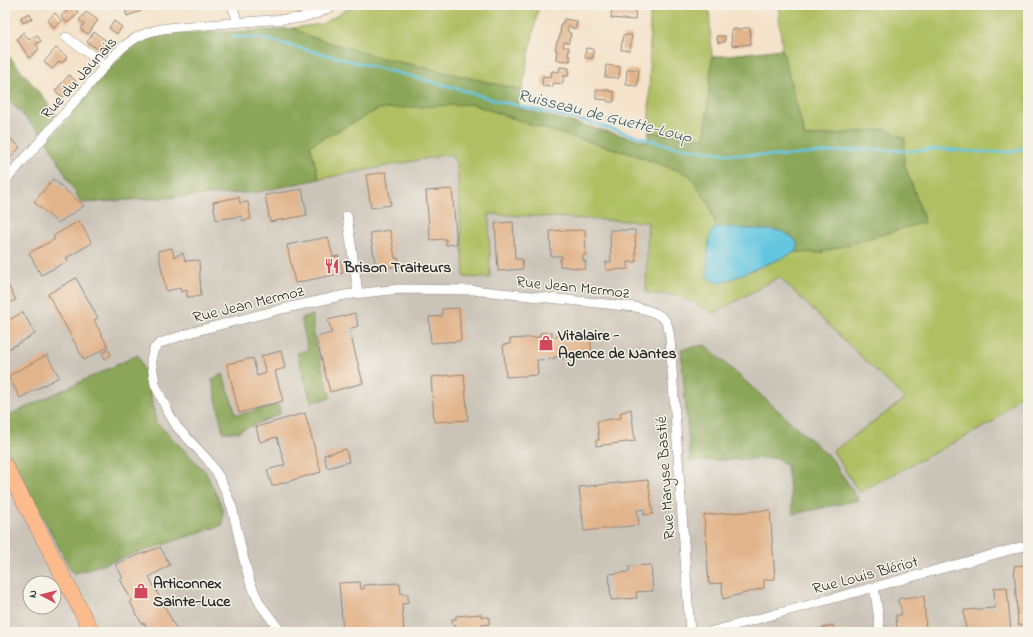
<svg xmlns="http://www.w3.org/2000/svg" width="1033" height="637" viewBox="0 0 1033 637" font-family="'Indie Flower',sans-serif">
  <rect width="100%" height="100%" fill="#f7f3e8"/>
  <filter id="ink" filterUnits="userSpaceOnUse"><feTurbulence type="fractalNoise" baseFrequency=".025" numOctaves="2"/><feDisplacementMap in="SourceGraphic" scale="8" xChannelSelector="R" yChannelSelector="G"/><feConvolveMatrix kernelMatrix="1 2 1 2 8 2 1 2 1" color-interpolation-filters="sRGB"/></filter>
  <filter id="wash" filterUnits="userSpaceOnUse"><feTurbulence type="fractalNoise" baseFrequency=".012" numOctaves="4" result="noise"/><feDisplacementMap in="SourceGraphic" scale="16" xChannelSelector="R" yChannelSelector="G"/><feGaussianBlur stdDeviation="0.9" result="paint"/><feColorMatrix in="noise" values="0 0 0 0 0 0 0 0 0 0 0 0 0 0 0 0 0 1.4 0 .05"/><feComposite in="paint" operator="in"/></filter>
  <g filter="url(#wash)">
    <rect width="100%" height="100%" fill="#f4e2c9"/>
    <path fill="#cac3b8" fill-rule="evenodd" d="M5,96L45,138L82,203L258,192L347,173L450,153L457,164L464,277L490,278L488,214L648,222L646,293L676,295L715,313L779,277L905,400L834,451L993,422L1028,387V632H5ZM30,583H54V607H30Z"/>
    <path fill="#afbf62" stroke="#6d7546" d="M354,5H539L522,90L382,58L308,36L293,28L322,24Z
      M650,5H709L712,57L705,138L649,132Z
      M778,5H1028V387L993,422L859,492L833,451L905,399L779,277L715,313L676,295L646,293L648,222L489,214L490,278L464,277L457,164L450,154L319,179L310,145L379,108L472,104L541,128L635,155L690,175L709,204L716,227L711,233L721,283L796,252L819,253L925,222L904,162L887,129L805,137L782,49Z"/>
    <path fill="#8ba658" stroke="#5b6842" d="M293,28L308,36L382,58L522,90L518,108L648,142L649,132L705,138L712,57L782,49L805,137L887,129L905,139L904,162L925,222L819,253L796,252L798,244L781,231L716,227L709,204L690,175L635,155L541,128L472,104L379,109L310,145L319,179L258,192L81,203L47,141L65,122L107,70L137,43L153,35L177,33L273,30Z
      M5,51L57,114L41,134L5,96Z
      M313,315V336L331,398L311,402L297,353L308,350L301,318Z
      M705,345L831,458L859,500L793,514L787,467L777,458L690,461L681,349Z
      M138,355L148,382L156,422L205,471L223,509V525L73,574L5,446V417Z
      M223,374L236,415L279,405L280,414L237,432H223L212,379Z"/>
    <path fill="#62c6e0" stroke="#467886" d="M716,227L781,231L792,237L798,244L796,252L721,283L711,281L707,273L709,240L711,233Z"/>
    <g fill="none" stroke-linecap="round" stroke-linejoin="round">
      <path stroke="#62c6e0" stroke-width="2.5" d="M231,37L261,38L445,85L498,101L588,122L671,146L727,154L780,156L869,149L910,151L937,149L983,152H1012L1028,147"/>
    </g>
    <g id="blocks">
      <path fill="#e2b48b" d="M63,5H72L78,12V14L67,23L61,16L67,12L61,6Z
        M127,5H139L141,11L127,16L124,6Z
        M612,5H636L635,20L611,18Z
        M86,12L98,20L88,34L80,29L84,24L79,20Z
        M29,13L32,19L23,23L21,17Z
        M55,13L62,21L54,28L48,20Z
        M564,19L577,21L576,28H571V26H568V32L571,33L570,38H569V43L564,42L563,47H569L568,56H570V61L556,60L557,50H555L557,41H558L559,37H560L561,23H563Z
        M114,21L122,27L117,34L109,28Z
        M743,28H750L751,44L732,46L731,29H738V30L743,29Z
        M23,32L29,40L37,35L41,41L36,44L39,49L29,58L17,39Z
        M94,32L108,42L101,52L96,48L94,46V47L87,42Z
        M623,35H632L630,50H621Z
        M717,36H725V42L718,43Z
        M56,48L67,57L62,63L60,61L52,69L44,62Z
        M586,48L593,49V58H585Z
        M606,65L620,67L619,78L605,77Z
        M560,67L569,68L568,76H563V84L553,83V87L542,86L543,76L551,77L552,71L559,72Z
        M627,69L639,70L637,86L626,85Z
        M69,75L76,81L71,86L73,87L63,97L55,91Z
        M596,90H609V91L614,92V102H608V100L596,99Z
        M5,134L20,147L5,164Z
        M386,172L391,205L371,208L366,175Z
        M53,179L84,206L58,223L34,202Z
        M302,189L307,215L270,222L265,195Z
        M452,189L457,244L446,245V239L430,240L426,191Z
        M239,197L240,203L248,202L251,219L243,221L242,216L216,220L213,202Z
        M79,221L92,243L66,258L68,261L41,275L29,253L55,239L53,236Z
        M513,222L515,259H522L523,269L498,271L495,223Z
        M390,230L395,258H398L400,266L376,269L370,233Z
        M585,230L586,255H583V261H586L585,269L560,266V259H562V256H551L550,231Z
        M610,230H635L636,262H628V269L606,270V262H611Z
        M328,237L333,257L339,256L343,273L295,283L287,245Z
        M172,248L174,257L183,253L185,261L199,260L201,296L187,297V290L181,292L180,288L166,291L158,251Z
        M76,278L98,318L94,320L108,347L84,360L48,294Z
        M5,280L16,300L5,305Z
        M459,308L461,341L431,343L429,317L442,316V309Z
        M23,312L35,334L5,351V322Z
        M355,313L358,326L349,329L363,383L330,392L316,337L332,333L328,320Z
        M552,332V337H557V335L590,333L592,356L559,359V357H554V359L537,360L538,375L506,377L503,345L510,344V339L540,337V333Z
        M108,350L111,355L105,359L102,353Z
        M281,351L285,368L275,371L283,401L239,413L227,364L253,358L257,376L266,373L261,356Z
        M47,355L59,377L20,398L8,376Z
        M464,374L468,420L434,422L431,377Z
        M631,409L635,441L596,446V440H599L597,421L621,418L620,413Z
        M305,413L321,472L272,486L267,470L285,465L277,437L260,442L256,427Z
        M346,449L349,462L327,468L324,455Z
        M648,480L652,508L653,514L644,515V509L637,510L639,525L584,531L579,487Z
        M770,510L775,579L764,580V588L723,599L722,583L709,584L704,515Z
        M160,547L170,565L149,577L178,632H149L144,623L142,624L130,602L132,601L120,579L123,578L115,564Z
        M651,565L653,591L636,592L637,598L611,600L609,574L629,572V566Z
        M1028,565V624L1018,625L1014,566Z
        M360,582L361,589H364V585L400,583L401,594H408V603L402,604L404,632H343L339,583Z
        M1007,587L1011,632H966L964,610L995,608L994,588Z
        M924,596L926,632H897L896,615H901V607L899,605L898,600L900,598Z
        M481,614V617H489V624L481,625L482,632H457L456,626H453L452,619H456V616Z
        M833,625L835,632H810Z"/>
    </g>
  </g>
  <g filter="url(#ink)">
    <use href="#blocks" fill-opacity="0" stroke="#90867a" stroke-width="1"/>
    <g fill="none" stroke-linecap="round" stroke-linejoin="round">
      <g stroke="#90867a" stroke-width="10">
        <path id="minor" d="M232,5L238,22
          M66,37L105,65
          M5,181C31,152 57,122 83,92C101,72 117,45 144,34C160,27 189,26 207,25C238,22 269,20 301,18L318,13L335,5
          M347,216L358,293
          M874,587L878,613L880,632
          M281,632L260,604L250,582L243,556L232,507L220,478L207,459L177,427L167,410L155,384L151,359L154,349L160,343L196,331L282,309L345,295L400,289L473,290L635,307C645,309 661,313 666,322C671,331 670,344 671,354L690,632
          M710,632L1028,545"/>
      </g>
      <g stroke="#90867a" stroke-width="16">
        <path id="primary" d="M5,465L92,632"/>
      </g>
      <use href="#minor" stroke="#fff" stroke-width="9"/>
      <use href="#primary" stroke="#fbbb8d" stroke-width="15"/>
    </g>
  </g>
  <defs>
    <g id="restaurant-bare" transform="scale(1.2)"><path d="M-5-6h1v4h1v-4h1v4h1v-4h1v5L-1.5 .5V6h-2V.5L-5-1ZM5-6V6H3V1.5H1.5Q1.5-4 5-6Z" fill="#d1495b" stroke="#f7f3e8" stroke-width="2.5" paint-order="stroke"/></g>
    <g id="shop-bare" transform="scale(1.2)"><path d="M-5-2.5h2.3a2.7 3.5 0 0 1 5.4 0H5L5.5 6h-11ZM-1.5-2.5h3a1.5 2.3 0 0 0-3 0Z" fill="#d1495b" stroke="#f7f3e8" stroke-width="2.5" paint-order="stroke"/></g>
  </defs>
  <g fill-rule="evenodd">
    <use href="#restaurant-bare" x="332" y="266"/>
    <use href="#shop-bare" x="546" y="343"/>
    <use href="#shop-bare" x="141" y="591"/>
  </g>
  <g text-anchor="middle" stroke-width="3" stroke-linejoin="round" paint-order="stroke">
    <g font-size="16" fill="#2b2b2b" stroke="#f7f3e8">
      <text transform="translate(78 77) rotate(-48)" y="6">Rue du Jaunais</text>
      <text transform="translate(573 286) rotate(6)" y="6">Rue Jean Mermoz</text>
      <text transform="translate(248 303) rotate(-14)" y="6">Rue Jean Mermoz</text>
      <text transform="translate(664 478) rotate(-94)" y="6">Rue Maryse Bastié</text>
      <text transform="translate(865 574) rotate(-15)" y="6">Rue Louis Blériot</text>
    </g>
    <g font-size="16" font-weight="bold" fill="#2b2b2b" stroke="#f7f3e8" text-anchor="start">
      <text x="344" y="272">Brison Traiteurs</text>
      <text x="558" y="340">Vitalaire -<tspan x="558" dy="18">Agence de Nantes</tspan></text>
      <text x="153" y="588">Articonnex<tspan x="153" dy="18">Sainte-Luce</tspan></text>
    </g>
    <g font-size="17" font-style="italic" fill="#3c5a61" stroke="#f7f3e8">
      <text transform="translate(605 115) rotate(14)" y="6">Ruisseau de Guette-Loup</text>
    </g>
  </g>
  <rect width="1033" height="637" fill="none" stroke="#f7f3e8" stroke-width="20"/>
  <g transform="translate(42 595) rotate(277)"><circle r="19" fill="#f7f3e8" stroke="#a5a39c"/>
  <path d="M0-3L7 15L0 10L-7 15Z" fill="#d1495b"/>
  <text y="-6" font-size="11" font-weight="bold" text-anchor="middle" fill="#2b2b2b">N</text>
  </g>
</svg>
